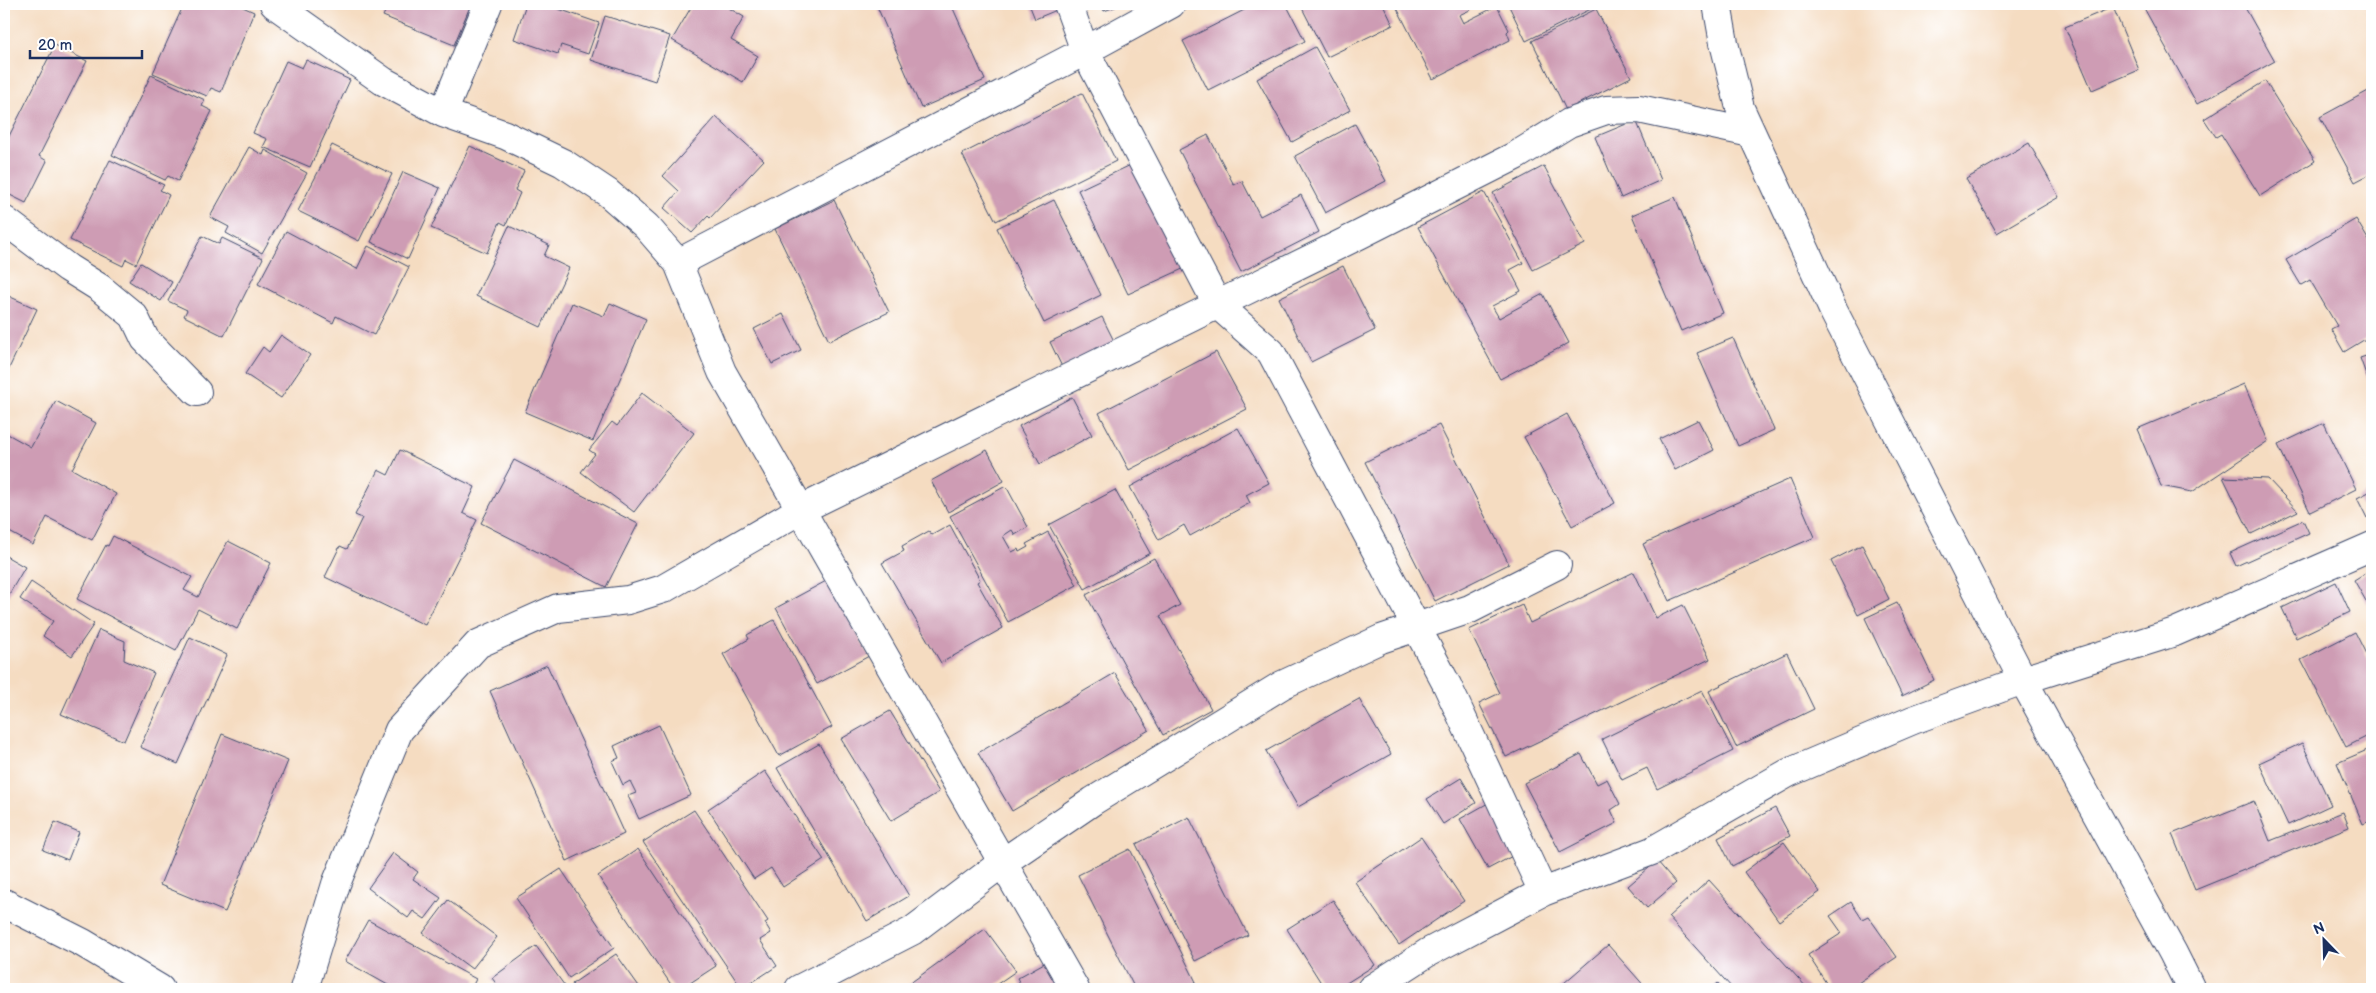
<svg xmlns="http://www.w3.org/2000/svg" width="2376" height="993" viewBox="0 0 2376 993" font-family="'Balsamiq Sans',sans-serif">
  <rect width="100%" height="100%" fill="#fff"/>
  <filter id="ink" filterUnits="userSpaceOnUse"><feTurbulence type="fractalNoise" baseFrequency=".02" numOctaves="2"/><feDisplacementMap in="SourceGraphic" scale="10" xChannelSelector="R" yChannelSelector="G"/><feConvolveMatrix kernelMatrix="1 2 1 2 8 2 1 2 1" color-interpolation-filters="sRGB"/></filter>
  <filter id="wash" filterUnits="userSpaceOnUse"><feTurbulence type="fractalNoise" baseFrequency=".0096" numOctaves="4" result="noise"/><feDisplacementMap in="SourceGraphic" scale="20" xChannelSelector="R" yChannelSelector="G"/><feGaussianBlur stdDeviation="1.12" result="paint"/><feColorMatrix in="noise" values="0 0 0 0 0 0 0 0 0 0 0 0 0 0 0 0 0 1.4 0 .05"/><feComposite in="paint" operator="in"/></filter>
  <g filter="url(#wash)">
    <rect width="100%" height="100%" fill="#f5dcc1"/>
    <g id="blocks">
      <path fill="#ce9cb4" d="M184,4H236L254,12L221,92L211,88L207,96L153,73Z
        M389,4H471L454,45L383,16Z
        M526,4H544L599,23L588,54L561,45L558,54L514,39Z
        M693,4H722L744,17L731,40L758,56L743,82L672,40Z
        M876,4H951L985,80L921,108Z
        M1029,4H1063L1064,7L1035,19Z
        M1102,4H1123L1104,11Z
        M1256,4H1286L1305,41L1208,90L1183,41Z
        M1300,4H1383L1393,25L1327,57Z
        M1407,4H1466L1470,10L1459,15L1463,23L1497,6L1509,30L1507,32L1510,40L1433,79L1397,8Z
        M1508,4H1596L1597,6L1526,41Z
        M2152,4H2243L2275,61L2197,104L2144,8Z
        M2113,7L2139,70L2092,90L2065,27Z
        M1596,9L1631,77L1566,110L1532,41Z
        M605,16L670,36L655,81L591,60Z
        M55,45L87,61L39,156L47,161L26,203L4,192V146Z
        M1315,47L1350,110L1292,142L1257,79Z
        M306,60L350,80L310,167L263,147L267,139L253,133L286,61L302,68Z
        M151,75L205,100L202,106L212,111L178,181L168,176L165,180L112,155Z
        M2265,81L2315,161L2260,196L2221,134L2216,137L2204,119Z
        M2372,89V173L2355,182L2320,117Z
        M1082,93L1116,161L996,221L962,154Z
        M716,117L764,160L710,218L708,216L692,233L664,208L679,191L663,176Z
        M1636,120L1661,180L1621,198L1595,137Z
        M1355,124L1386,181L1325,213L1295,156Z
        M1208,135L1234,185L1242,181L1260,216L1301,195L1319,232L1241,272L1179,150Z
        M2029,143L2059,197L1997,233L1966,179Z
        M332,145L392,174L359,241L298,211Z
        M470,146L524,171L515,190L520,193L506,225L500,222L487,253L431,228Z
        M249,147L263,155L265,150L307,173L262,253L226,233L229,227L210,217Z
        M110,160L164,185L160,190L169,195L136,264L126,259L123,266L70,240Z
        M1137,162L1187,267L1128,294L1078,190Z
        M1544,166L1585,244L1533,270L1493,193Z
        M403,172L440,188L408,259L371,242Z
        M1484,192L1523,263L1510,270L1521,291L1492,306L1499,318L1543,294L1569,343L1500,379L1418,227Z
        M1675,197L1723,313L1681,331L1632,215Z
        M834,200L889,312L829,341L775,229Z
        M1054,200L1101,295L1044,323L997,228Z
        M2356,219L2372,246V335L2344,352L2331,329L2337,326L2310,280L2301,285L2286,260Z
        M509,226L549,245L544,256L569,268L541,327L476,296Z
        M286,231L357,269L368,246L409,267L374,335L336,316L333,323L258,284Z
        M202,236L219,244L222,238L263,258L224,336L184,316L187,310L168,301Z
        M141,263L172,282L161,301L129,281Z
        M1343,266L1375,330L1311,362L1279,298Z
        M4,294L37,309L4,379Z
        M572,303L604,316L610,303L646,319L593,441L525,412Z
        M783,314L801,350L772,364L754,329Z
        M1102,317L1117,347L1065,373L1050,342Z
        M281,335L310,355L281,398L245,374L263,347L269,352Z
        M1733,338L1774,430L1738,446L1697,353Z
        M1216,352L1247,409L1129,470L1099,413Z
        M2372,354V391L2360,358Z
        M2244,384L2268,441L2192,492L2161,486L2137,429Z
        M642,393L694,433L634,512L581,472L595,454L589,450L612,422L617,426Z
        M1072,397L1092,435L1040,464L1019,426Z
        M56,401L96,423L72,469L116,494L92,540L47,517L33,545L4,529V500L7,494L4,492V432L31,447Z
        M1567,414L1615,503L1572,526L1524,437Z
        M1698,420L1714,450L1675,470L1659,439Z
        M2324,423L2356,489L2310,512L2278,445Z
        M1439,425L1509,564L1435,601L1365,462Z
        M1238,428L1269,483L1246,495L1250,503L1190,536L1184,525L1159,540L1130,487Z
        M400,450L475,487L463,513L477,520L425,625L325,577L340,546L347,549L362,518L355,515L378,470L388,475Z
        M987,450L1004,481L948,512L931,481Z
        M514,460L638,524L606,587L481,523Z
        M2223,477L2268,479L2298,511L2251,534Z
        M1790,479L1815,537L1669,601L1643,544Z
        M1006,486L1028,527L1015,535L1012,530L1003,536L1012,552L1018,549L1019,552L1028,547L1026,544L1048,532L1077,585L1008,622L950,516Z
        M1115,490L1150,553L1085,589L1049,525Z
        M2369,492L2372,497V515L2367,518L2357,498Z
        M2303,520L2309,533L2236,566L2230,553Z
        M950,525L980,580L977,582L1003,628L941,663L882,563L904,551L902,546L929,531L932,535Z
        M113,536L192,577L184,590L198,597L228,541L271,563L237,629L198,609L176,651L77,599L106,545L108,546Z
        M1862,545L1889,599L1858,615L1831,561Z
        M4,555L25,567L8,596L4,594Z
        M1154,558L1180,605L1160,616L1211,709L1163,735L1086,595Z
        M2372,569V607L2370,608L2354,580Z
        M1634,572L1656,618L1683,605L1710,659L1506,757L1479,703L1500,693L1469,630L1522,605L1530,623Z
        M828,580L869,656L817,684L776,608Z
        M31,582L94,624L72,656L43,636L53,621L20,599Z
        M2336,582L2350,612L2296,638L2282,608Z
        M1897,603L1934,680L1902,696L1865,618Z
        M774,620L832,727L779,756L723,654L749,639L747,635Z
        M99,630L125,641L124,660L154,673L124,741L61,714Z
        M2355,632L2372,666V734L2346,747L2301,660Z
        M190,637L227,655L178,764L140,747Z
        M1787,653L1814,709L1736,747L1709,691Z
        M547,665L624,834L567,861L490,691Z
        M1115,673L1149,730L1012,811L978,753Z
        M1702,690L1733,751L1657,789L1647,768L1622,780L1602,739Z
        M1359,699L1391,754L1298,807L1266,751Z
        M890,711L939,792L891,821L841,739Z
        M659,725L691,795L639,819L628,796L636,793L630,781L623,785L612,761L619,758L614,746Z
        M222,734L288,761L225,912L160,885Z
        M2302,743L2331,805L2288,825L2259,763Z
        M819,744L909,896L867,921L777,768Z
        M2372,748V820L2363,824L2337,763Z
        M1581,754L1597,784L1607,779L1620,804L1611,810L1617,823L1560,852L1524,783Z
        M765,771L824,860L783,887L771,868L754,879L708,809Z
        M1461,778L1476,803L1443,824L1427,799Z
        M2254,801L2270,841L2343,812L2349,827L2195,890L2172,834Z
        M1490,802L1518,853L1488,869L1460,819Z
        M1775,808L1790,836L1732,866L1718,838Z
        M694,810L768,921L765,923L771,933L760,940L777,966L742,989L643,842Z
        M1189,817L1248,935L1195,961L1136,844Z
        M55,822L79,832L68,860L43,850Z
        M1421,837L1464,901L1399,945L1355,882Z
        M1784,842L1820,892L1779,921L1744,872Z
        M638,849L716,966L681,989H674L598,876Z
        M1130,849L1196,982L1181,989H1135L1078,875Z
        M393,853L418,872L413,879L441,898L425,919L413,911L408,918L368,888Z
        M1657,861L1676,883L1647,908L1628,886Z
        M561,869L614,948L569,978L516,898Z
        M1709,880L1808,989H1733L1668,917Z
        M448,900L497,937L472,969L423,933Z
        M1333,900L1375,965L1337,989H1325L1287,929Z
        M1851,902L1862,919L1868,916L1897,957L1849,989H1830L1808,955L1842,933L1830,916Z
        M368,920L476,979L471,989H395L345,961Z
        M985,929L1016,971L990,989H902Z
        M1608,945L1647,989H1557Z
        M536,946L567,989H500L492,978Z
        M616,954L641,989H575L572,984Z
        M1046,962L1061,989H1023L1017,978Z
        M1718,983L1723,989H1711Z"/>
    </g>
  </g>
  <g filter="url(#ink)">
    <use href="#blocks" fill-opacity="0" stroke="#3c496d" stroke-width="1"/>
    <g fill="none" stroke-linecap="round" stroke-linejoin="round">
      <g stroke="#3c496d" stroke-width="30">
        <path id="minor" d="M274,4L383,81L443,113L505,135L563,163L608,193L646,226L678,263L722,372L1075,989
          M1068,4L1085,51L1217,304L1271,352L1447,685L1543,892
          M1717,4L1724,43L1740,108L1834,312L2023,680L2173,953L2191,989
          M443,113L488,4
          M4,220L68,268L100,288L134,316L145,339L197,392
          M678,263L1085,51L1171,4
          M4,903L83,943L160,989
          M304,989L336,884L399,730L478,644L558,608L628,600L663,589L800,510L1359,235L1517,155L1569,123L1606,110L1639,109L1751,133
          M799,989L912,931L1002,863L1093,801L1282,685L1381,639L1470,609L1557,565
          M1371,989L1427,953L1543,892L1652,851L1788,773L1913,720L2023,680L2175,632L2372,546"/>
      </g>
      <use href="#minor" stroke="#fff" stroke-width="28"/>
    </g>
  </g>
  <rect width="2376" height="993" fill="none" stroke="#fff" stroke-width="20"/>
  <g transform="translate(2324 940) rotate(337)" stroke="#ffffff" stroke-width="4" paint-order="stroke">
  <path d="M0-4L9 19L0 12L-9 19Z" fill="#1b2f5e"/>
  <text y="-8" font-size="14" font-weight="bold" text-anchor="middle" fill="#1b2f5e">N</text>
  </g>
  <path d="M30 50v8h112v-8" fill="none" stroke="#1b2f5e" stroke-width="2.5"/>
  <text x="38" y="50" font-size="15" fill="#1b2f5e" stroke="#ffffff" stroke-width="4" paint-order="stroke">20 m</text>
</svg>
